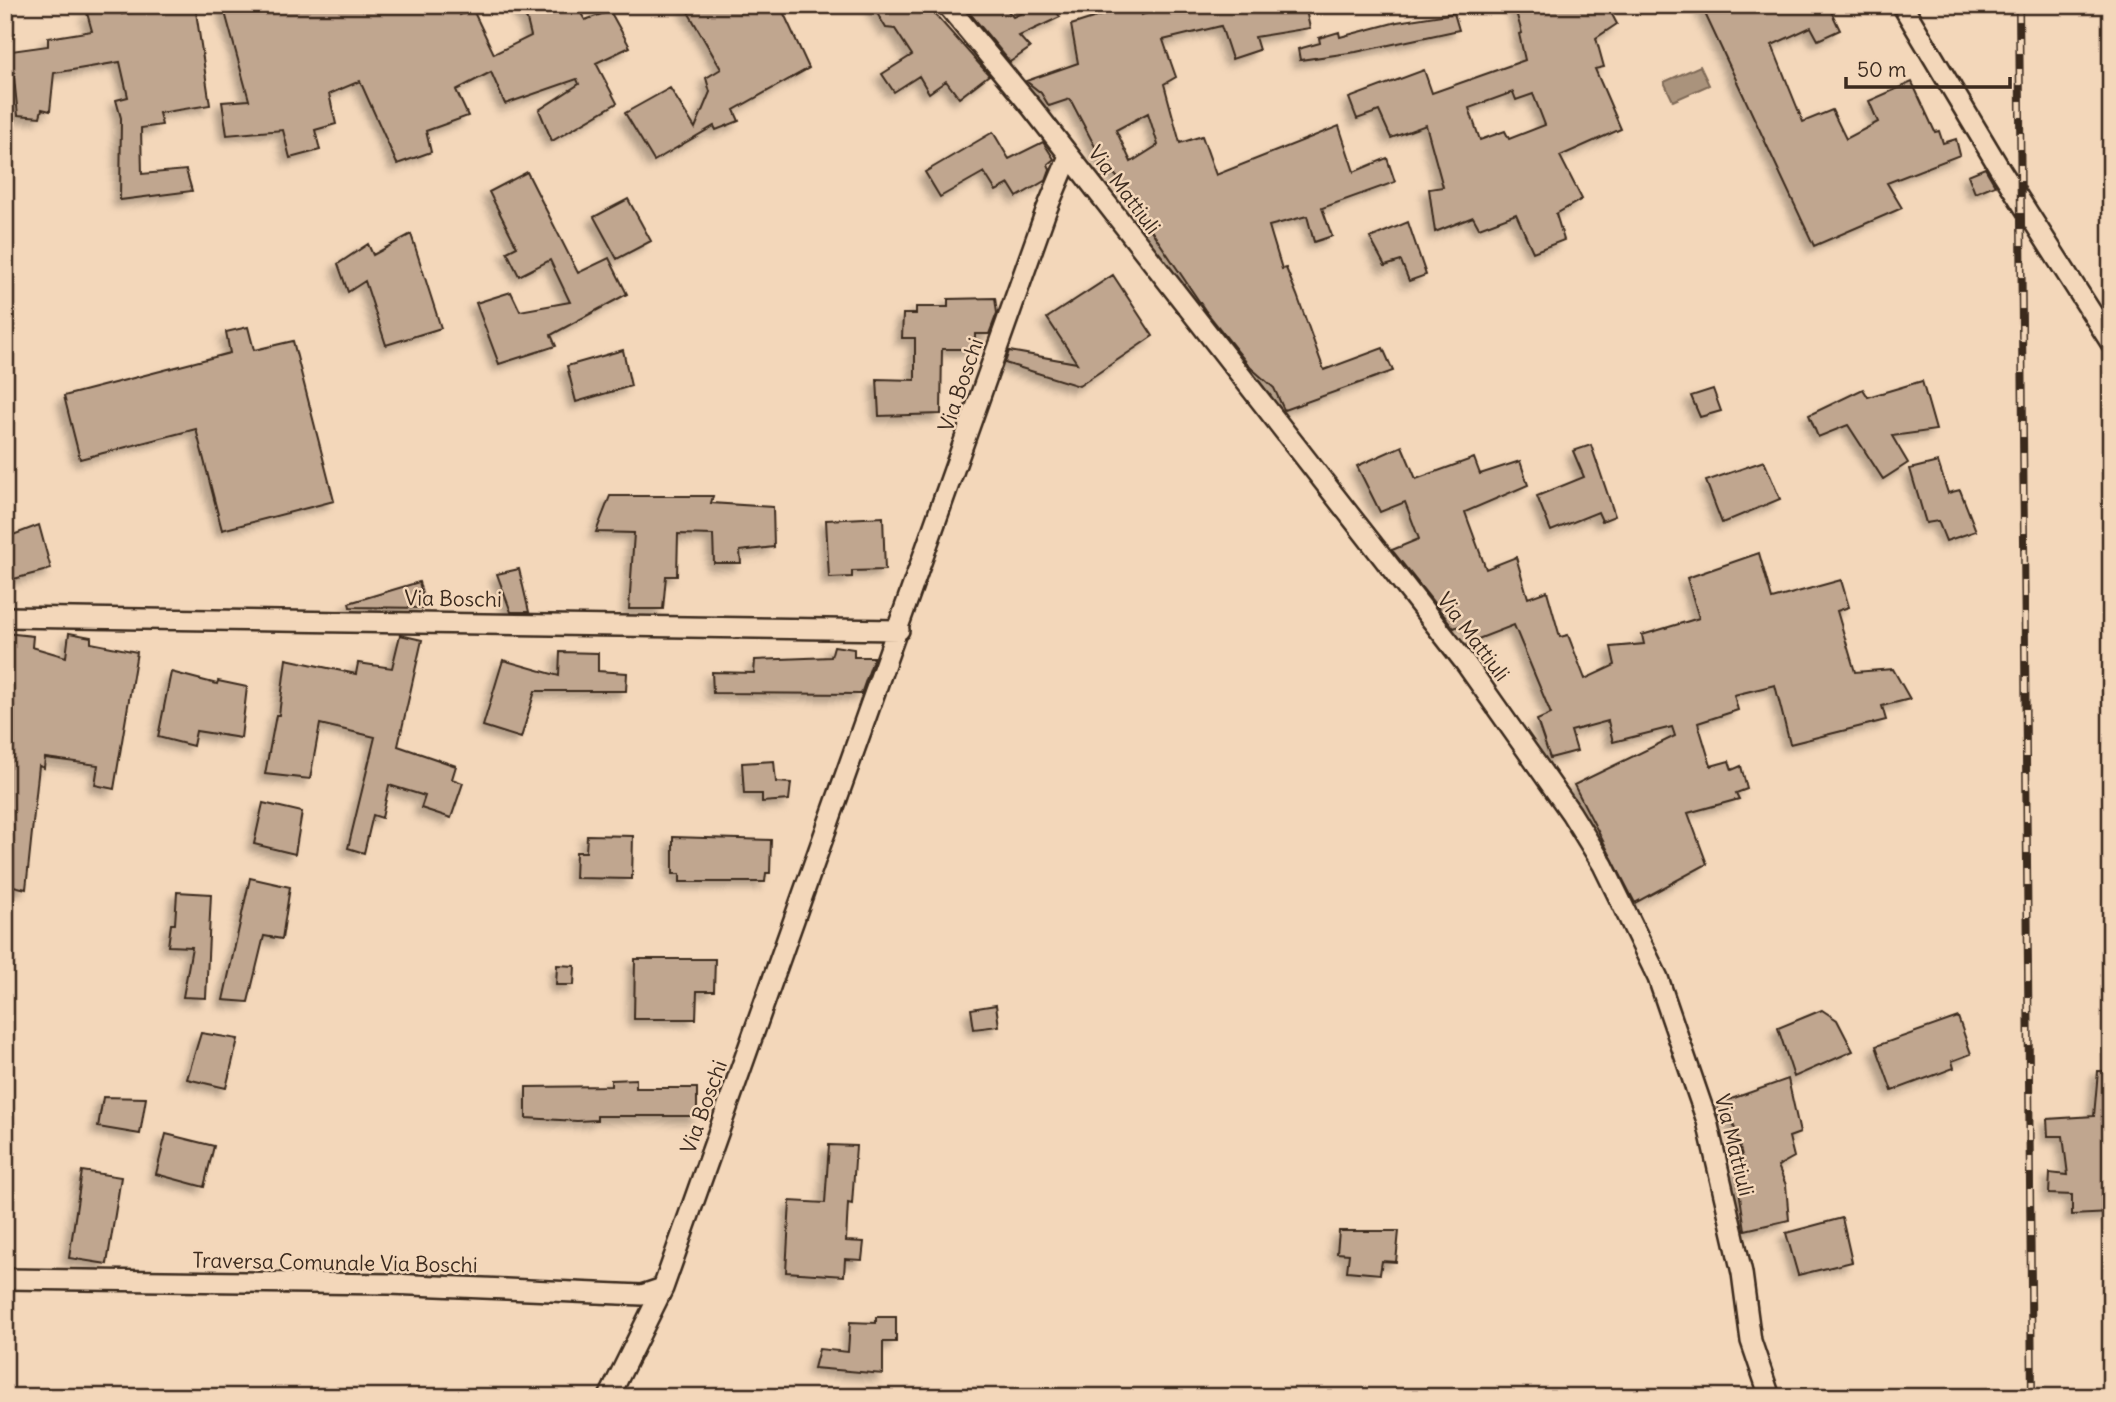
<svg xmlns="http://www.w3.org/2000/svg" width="2116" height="1402" viewBox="0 0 2116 1402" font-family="Delius,sans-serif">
  <defs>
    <filter id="shadow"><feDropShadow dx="-6" dy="6" stdDeviation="3.5" flood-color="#0004"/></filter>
  </defs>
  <rect width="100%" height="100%" fill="#f3d7ba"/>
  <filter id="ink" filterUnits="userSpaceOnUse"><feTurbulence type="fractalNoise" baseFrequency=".0143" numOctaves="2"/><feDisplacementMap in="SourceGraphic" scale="14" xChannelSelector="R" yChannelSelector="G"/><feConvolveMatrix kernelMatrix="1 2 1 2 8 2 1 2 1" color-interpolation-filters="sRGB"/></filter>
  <g filter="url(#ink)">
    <path fill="#aa937c" stroke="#7e6956" stroke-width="2" d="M1700,66L1709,85L1673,101L1664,82Z"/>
    <path fill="#c0a68f" stroke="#3b2a1e" stroke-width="2" fill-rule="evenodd" filter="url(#shadow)" d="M179,5H195L210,105L159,113L162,125L141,128L142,174L186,170L192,191L120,200L121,118L116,100L128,97L120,62L54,73L50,111L42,109L40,117L18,115L11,51L48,46V38L92,31L87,13L121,10L122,14Z
      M223,5H457L460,15L473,10L494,54L531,36L527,20L516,5H576L585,20L610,11L630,47L596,63L617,103L552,141L539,110L579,84L577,79L505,104L491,72L456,90L468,116L426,131L431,152L397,164L360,81L329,94L336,124L315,130L320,150L290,158L283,130L227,135L222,102L249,100Z
      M684,5H780L809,68L734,110L739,121L716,130L714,126L654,161L625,113L670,88L695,128L710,92L706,78L721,69Z
      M872,5H927L989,75L959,98L946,81L929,93L919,76L894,92L882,74L912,55L895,29L886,28Z
      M976,5H1003L1013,17L1039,5H1052L1060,17L1019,36L1030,48L1010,62L968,11Z
      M1134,5H1138L1141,15L1174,5H1278L1280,9L1305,6L1310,28L1255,37L1259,50L1232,59L1221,26L1163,40L1176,77L1164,84L1180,143L1202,136L1216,175L1339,126L1354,172L1387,158L1395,182L1322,208L1332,236L1314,242L1307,216L1269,226L1282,269L1286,268L1297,295L1324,370L1383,348L1393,371L1284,410L1274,388L1251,368L1205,310L1136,208L1141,206L1101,158L1070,99L1049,106L1041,93L1026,81L1078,63L1071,25ZM1148,113L1158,145L1131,162L1116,130Z
      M1514,5H1607L1617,24L1596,38L1604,67L1595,69L1621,129L1560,156L1582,199L1556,214L1564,240L1533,252L1516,214L1479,228L1473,217L1435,232L1429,189L1443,187L1426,125L1391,138L1379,111L1357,119L1349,98L1424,70L1432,93L1525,60L1519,34L1522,33ZM1513,92L1516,100L1533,94L1545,125L1509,139L1505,131L1480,140L1469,108Z
      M1701,5H1828L1840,30L1818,40L1811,27L1772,45L1803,122L1832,110L1846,139L1878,122L1869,101L1912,82L1935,132L1939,131L1943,143L1956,139L1960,155L1887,183L1902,208L1814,246Z
      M1454,13L1459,30L1356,52L1300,60L1298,49L1320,43L1319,38L1339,32L1340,37L1397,22Z
      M993,132L1009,159L1043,142L1054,159L1048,164L1050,169L1046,180L1017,197L1009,184L996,191L984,172L940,197L925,172Z
      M1985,168L1995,185L1975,193L1968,175Z
      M527,172L578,273L609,258L627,294L551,335L556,346L499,364L476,303L511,292L520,311L570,302L550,260L519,276L507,252L517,247L489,192Z
      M628,199L651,241L617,259L594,217Z
      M1408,222L1426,275L1409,281L1401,261L1385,266L1370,238Z
      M411,234L441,328L386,345L365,281L348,292L338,264L368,244L373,255Z
      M1113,275L1153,336L1079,386L1005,363L1009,351L1077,363L1047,318Z
      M995,298L997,313L989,334H975V349H942L941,414L879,416L877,379L915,380V338H902L903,314H916V307H948V299Z
      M248,327L254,350L293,341L334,501L222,530L196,429L80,459L64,396L230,353L226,332Z
      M623,350L631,386L576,402L567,366Z
      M1922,381L1936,430L1892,436L1908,463L1883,479L1848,425L1818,437L1809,415L1863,389L1868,397Z
      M1713,389L1721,411L1700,417L1691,396Z
      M1591,445L1615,516L1602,521L1598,512L1551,531L1537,496L1584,477L1573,451Z
      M1402,446L1416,479L1474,458L1480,474L1520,461L1528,485L1465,512L1486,569L1516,557L1528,598L1547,591L1560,637L1568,635L1585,679L1615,665L1611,647L1644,644L1642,635L1699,618L1687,578L1759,553L1772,599L1841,580L1849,607L1837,611L1855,672L1893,669L1910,699L1882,706L1886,720L1790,744L1775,685L1734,695L1738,710L1698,723L1711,766L1729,761L1732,770L1741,766L1747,789L1736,793L1739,799L1688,813L1707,864L1635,903L1574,785L1675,736L1672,727L1613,742L1608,721L1571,731L1577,751L1550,758L1537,720L1551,714L1514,625L1473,641L1466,623L1454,628L1392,550L1419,539L1405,502L1380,512L1357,466Z
      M1764,461L1780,499L1722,523L1706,481Z
      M1938,462L1948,493L1960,490L1976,531L1946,541L1938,521L1926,523L1910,469Z
      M610,496H713L711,503L773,507L774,547L740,551L741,563H714L713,535L678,534L677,576H666L663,609H629L634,533L596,532Z
      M883,517L885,570L852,571V577L829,578L826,520Z
      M39,525L51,569L10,580L5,559V538Z
      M519,569L529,612H511L497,574Z
      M419,582L426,608L350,607L349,603Z
      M5,633L33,636L32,647L66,657L69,633L91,637V643L137,652L114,789L95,785L98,765L45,758L44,768L39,766L26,889L5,884V708L9,669H5Z
      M400,635L422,640L398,746L456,766L452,779L463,783L451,818L421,808L425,796L389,785L382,818L373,815L364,853L348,848L375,737L320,724L310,779L265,774L276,715H279L286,659L356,674L358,663L392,668Z
      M834,646L854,649V657H874L861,694L713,693L712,672L754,673L755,660L831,657Z
      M560,652L598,653V671L627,673L626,691H535L521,738L483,726L503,660L559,676Z
      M171,672L217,684L218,681L247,687L241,738L196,731L193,746L158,737Z
      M774,761L776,782L791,783L789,800L762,802V794H744L742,763Z
      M263,803L302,812L295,854L254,844Z
      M587,835L633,836L632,879L575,878L576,852H586Z
      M673,837L771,840L770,873H766L765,882H680V874H673Z
      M250,878L290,887L282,939L264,936L248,1002L223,1000Z
      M177,892L211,894L206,998L183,997L192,947L168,946L171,924H175Z
      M635,959H715L714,991H697L696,1019H634Z
      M557,965L575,966L574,985H556Z
      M996,1005L999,1026L974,1029L971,1009Z
      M1822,1010L1837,1020L1853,1051L1794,1077L1778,1028Z
      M1958,1017L1971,1054L1952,1061L1954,1068L1892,1091L1876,1046Z
      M201,1033L238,1039L226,1088L187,1079Z
      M2098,1071H2111V1213L2072,1215V1195L2049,1194L2050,1173L2068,1175L2063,1136H2048L2047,1119L2094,1116Z
      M636,1079V1088H697V1116H597V1120L577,1121L526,1118V1087L611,1086V1080Z
      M1788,1079L1800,1133L1789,1137L1794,1157L1778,1166L1786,1185L1789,1220L1745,1230L1736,1170L1745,1167L1732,1118L1721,1122L1717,1104Z
      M103,1097L146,1098L140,1134L98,1127Z
      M166,1134L214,1146L204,1187L156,1174Z
      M829,1145L856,1146L852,1204L848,1203L846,1241L864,1242L862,1260L845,1259L844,1276L786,1272L790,1201L825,1203Z
      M82,1171L121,1177L107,1264L69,1258Z
      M1842,1218L1852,1262L1798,1275L1786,1233Z
      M1339,1231H1399L1396,1262L1382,1261L1380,1274L1347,1271L1349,1254L1337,1253Z
      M876,1317H896V1342H883V1374L814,1368L819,1349L848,1352L850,1322L876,1323Z"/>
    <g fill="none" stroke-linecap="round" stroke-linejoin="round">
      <g stroke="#3b2a1e" stroke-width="24">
        <path id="minor" d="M947,5L1033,109L1466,664L1571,813L1603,865L1658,978L1707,1121L1742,1273L1751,1341L1770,1397
          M1902,5L2000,169L2111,343
          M5,617L899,630
          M5,1279L390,1284L642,1295L663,1288
          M609,1397L663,1288L1046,211L1069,156"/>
      </g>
      <use href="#minor" stroke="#f3d7ba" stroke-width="19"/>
      <g stroke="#3b2a1e" stroke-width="8">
        <path id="rail" d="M2019,5L2032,1397"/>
      </g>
      <use href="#rail" stroke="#f3d7ba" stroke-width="5" stroke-dasharray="16" stroke-linecap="butt"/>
    </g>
  </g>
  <g text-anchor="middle" stroke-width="5" stroke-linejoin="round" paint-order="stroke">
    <g font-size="21" fill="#3b2a1e" stroke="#f3d7ba">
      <text transform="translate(1124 190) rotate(53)" y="7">Via Mattiuli</text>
      <text transform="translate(961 385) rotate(-71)" y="7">Via Boschi</text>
      <text transform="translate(453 599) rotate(1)" y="7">Via Boschi</text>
      <text transform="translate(1473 637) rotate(53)" y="7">Via Mattiuli</text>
      <text transform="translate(704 1107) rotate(-70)" y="7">Via Boschi</text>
      <text transform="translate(1734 1145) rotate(76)" y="7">Via Mattiuli</text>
      <text transform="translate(335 1263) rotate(1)" y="7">Traversa Comunale Via Boschi</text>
    </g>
  </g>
  <rect width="2116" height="1402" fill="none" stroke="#f3d7ba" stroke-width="28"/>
  <rect x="14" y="14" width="2088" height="1374" fill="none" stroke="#3b2a1e" stroke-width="2.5" filter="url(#ink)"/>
  <path d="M1846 77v10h164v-10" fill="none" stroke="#3b2a1e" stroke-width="3.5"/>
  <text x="1857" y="77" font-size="21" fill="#3b2a1e" stroke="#f3d7ba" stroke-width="5" paint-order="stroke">50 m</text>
</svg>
